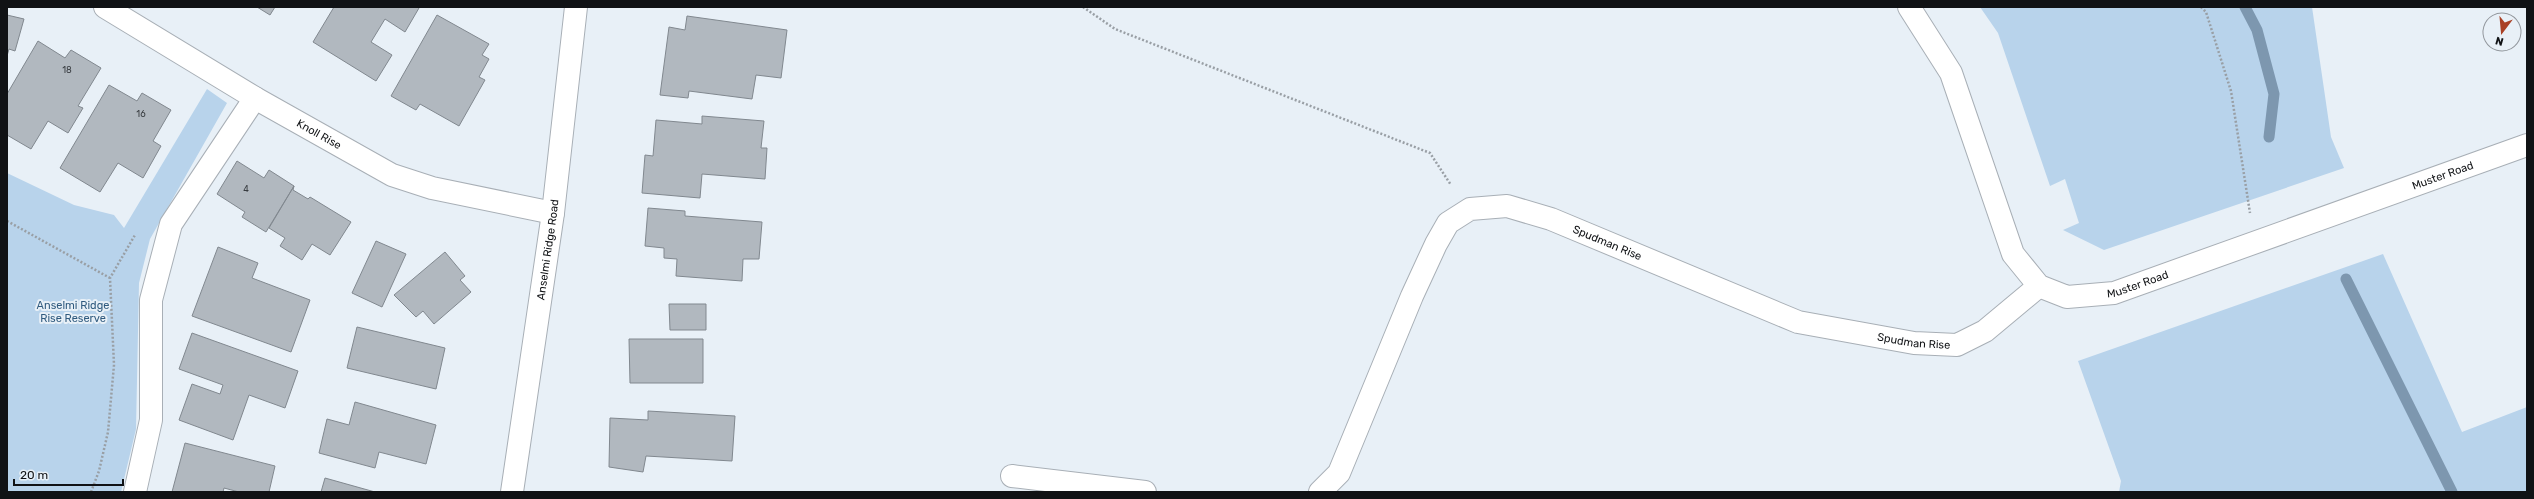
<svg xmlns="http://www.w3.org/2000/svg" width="2534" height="499" viewBox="0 0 2534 499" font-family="Rubik,sans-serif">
  <rect width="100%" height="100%" fill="#e8f0f7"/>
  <path fill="#b8d3eb" d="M1980,7H2312L2331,137L2344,168L2104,250L2063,230L2079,223L2065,179L2050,186L1998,33Z
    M207,89L227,103L150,239L139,283L136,429L121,492H7V173L74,205L114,215L124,228Z
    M2383,254L2462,432L2527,407V492H2119L2121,481L2078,361Z"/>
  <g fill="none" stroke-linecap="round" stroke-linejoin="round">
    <path stroke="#7d97af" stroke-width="11" d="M2245,7L2257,30L2274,94L2269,137
      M2346,279L2452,492"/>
  </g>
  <path fill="#b1b8bf" stroke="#81888f" d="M257,7H275L270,15Z
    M334,7H417L419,8L405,32L385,19L371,42L392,55L376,81L313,42Z
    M7,15L24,19L15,51L9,49L7,56Z
    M437,15L489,44L482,55L489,59L479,77L485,80L459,126L420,104L416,110L391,96Z
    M687,16L787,30L781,78L756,75L752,99L689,91L688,98L660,95L669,27L685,30Z
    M38,41L65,58L71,50L101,68L78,106L83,108L68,133L48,121L31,149L7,135V94Z
    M109,85L137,101L142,93L171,110L153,141L161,146L143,178L118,163L100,192L60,168Z
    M702,116L764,121L761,148H767L765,179L702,174L700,198L642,193L645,155L653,156L656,120L702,124Z
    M237,161L264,178L269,170L294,186L266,232L242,217L245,212L217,194Z
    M294,186L293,190L308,199L310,197L351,222L330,255L312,244L302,260L280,246L285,238L269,228Z
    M648,208L685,211V216L762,222L759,259H743L742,281L676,276L677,259L664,258V248L645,246Z
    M376,241L406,254L382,307L352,293Z
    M218,247L258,263L252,278L310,300L291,352L192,316Z
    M445,252L465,276L460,280L471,292L434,324L423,311L416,317L394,295Z
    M669,304H706V330H670Z
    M357,327L445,348L436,389L347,368Z
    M192,333L298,371L285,408L249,395L233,440L179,420L192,384L220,394L223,385L179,369Z
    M629,339H703V383H630Z
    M355,402L436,425L426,464L379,452L375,468L319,453L327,419L349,425Z
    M648,411L735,416L732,461L646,456L643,472L609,467L610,418L648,420Z
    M185,443L275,466L269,492H239L224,488L223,492H172Z
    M325,478L375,492H321Z"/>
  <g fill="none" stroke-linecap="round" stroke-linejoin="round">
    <g stroke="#a8afb6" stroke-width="24">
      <g id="minor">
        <path id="s1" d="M105,7L255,98L392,175L432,188L553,213"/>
        <path id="s2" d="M1909,7L1951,73L2013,254L2039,286L2067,297L2114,293L2527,145"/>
        <path d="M1012,476L1145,492"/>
        <path d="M135,492L151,420V300L171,224L255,98"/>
        <path id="s3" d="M1320,492L1339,473L1412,296L1436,244L1448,223L1470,209L1507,206L1551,219L1798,322L1914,343L1957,345L1985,331L2039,286"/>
      </g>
    </g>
    <g stroke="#a8afb6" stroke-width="24">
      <g id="tertiary">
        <path id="s4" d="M512,492L553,213L576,7"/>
      </g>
    </g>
    <path stroke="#999fa5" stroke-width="2.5" stroke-dasharray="2 2" stroke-linecap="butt" d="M1083,7L1115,29L1430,153L1451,185
      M2201,7L2206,12L2231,91L2250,213
      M7,221L110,278
      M91,492L99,471L108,432L114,365L110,278L135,235"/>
    <use href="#minor" stroke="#fff" stroke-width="22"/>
    <use href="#tertiary" stroke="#fff" stroke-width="22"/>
  </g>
  <g text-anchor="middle" stroke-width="4" stroke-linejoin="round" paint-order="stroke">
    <g font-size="9" fill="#383c40">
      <text x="67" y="73">18</text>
      <text x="141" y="117">16</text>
      <text x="246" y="192">4</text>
    </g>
    <g font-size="11" fill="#101215" stroke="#e8f0f7">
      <text dy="4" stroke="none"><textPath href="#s1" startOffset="249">Knoll Rise</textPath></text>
      <text dy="4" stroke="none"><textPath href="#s2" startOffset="737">Muster Road</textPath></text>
      <text dy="4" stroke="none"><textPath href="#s3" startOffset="470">Spudman Rise</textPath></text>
      <text dy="4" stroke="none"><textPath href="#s4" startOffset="245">Anselmi Ridge Road</textPath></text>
      <text dy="4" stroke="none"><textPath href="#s2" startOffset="413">Muster Road</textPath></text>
      <text dy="4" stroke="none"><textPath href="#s3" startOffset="794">Spudman Rise</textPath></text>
    </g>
    <g font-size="11" fill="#2f5a7e" stroke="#e8f0f7">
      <text x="73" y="309">Anselmi Ridge<tspan x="73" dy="13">Rise Reserve</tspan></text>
    </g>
  </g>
  <rect width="2534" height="499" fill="none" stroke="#101215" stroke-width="16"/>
  <g transform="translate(2502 32) rotate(196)"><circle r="19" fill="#e8f0f7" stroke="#92979d"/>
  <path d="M0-3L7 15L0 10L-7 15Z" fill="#a94025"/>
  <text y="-6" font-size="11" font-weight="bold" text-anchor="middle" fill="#101215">N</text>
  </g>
  <path d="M14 479v6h109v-6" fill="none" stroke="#101215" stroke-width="2"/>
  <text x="20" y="479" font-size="12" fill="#101215" stroke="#e8f0f7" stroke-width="3" paint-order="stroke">20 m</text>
</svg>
